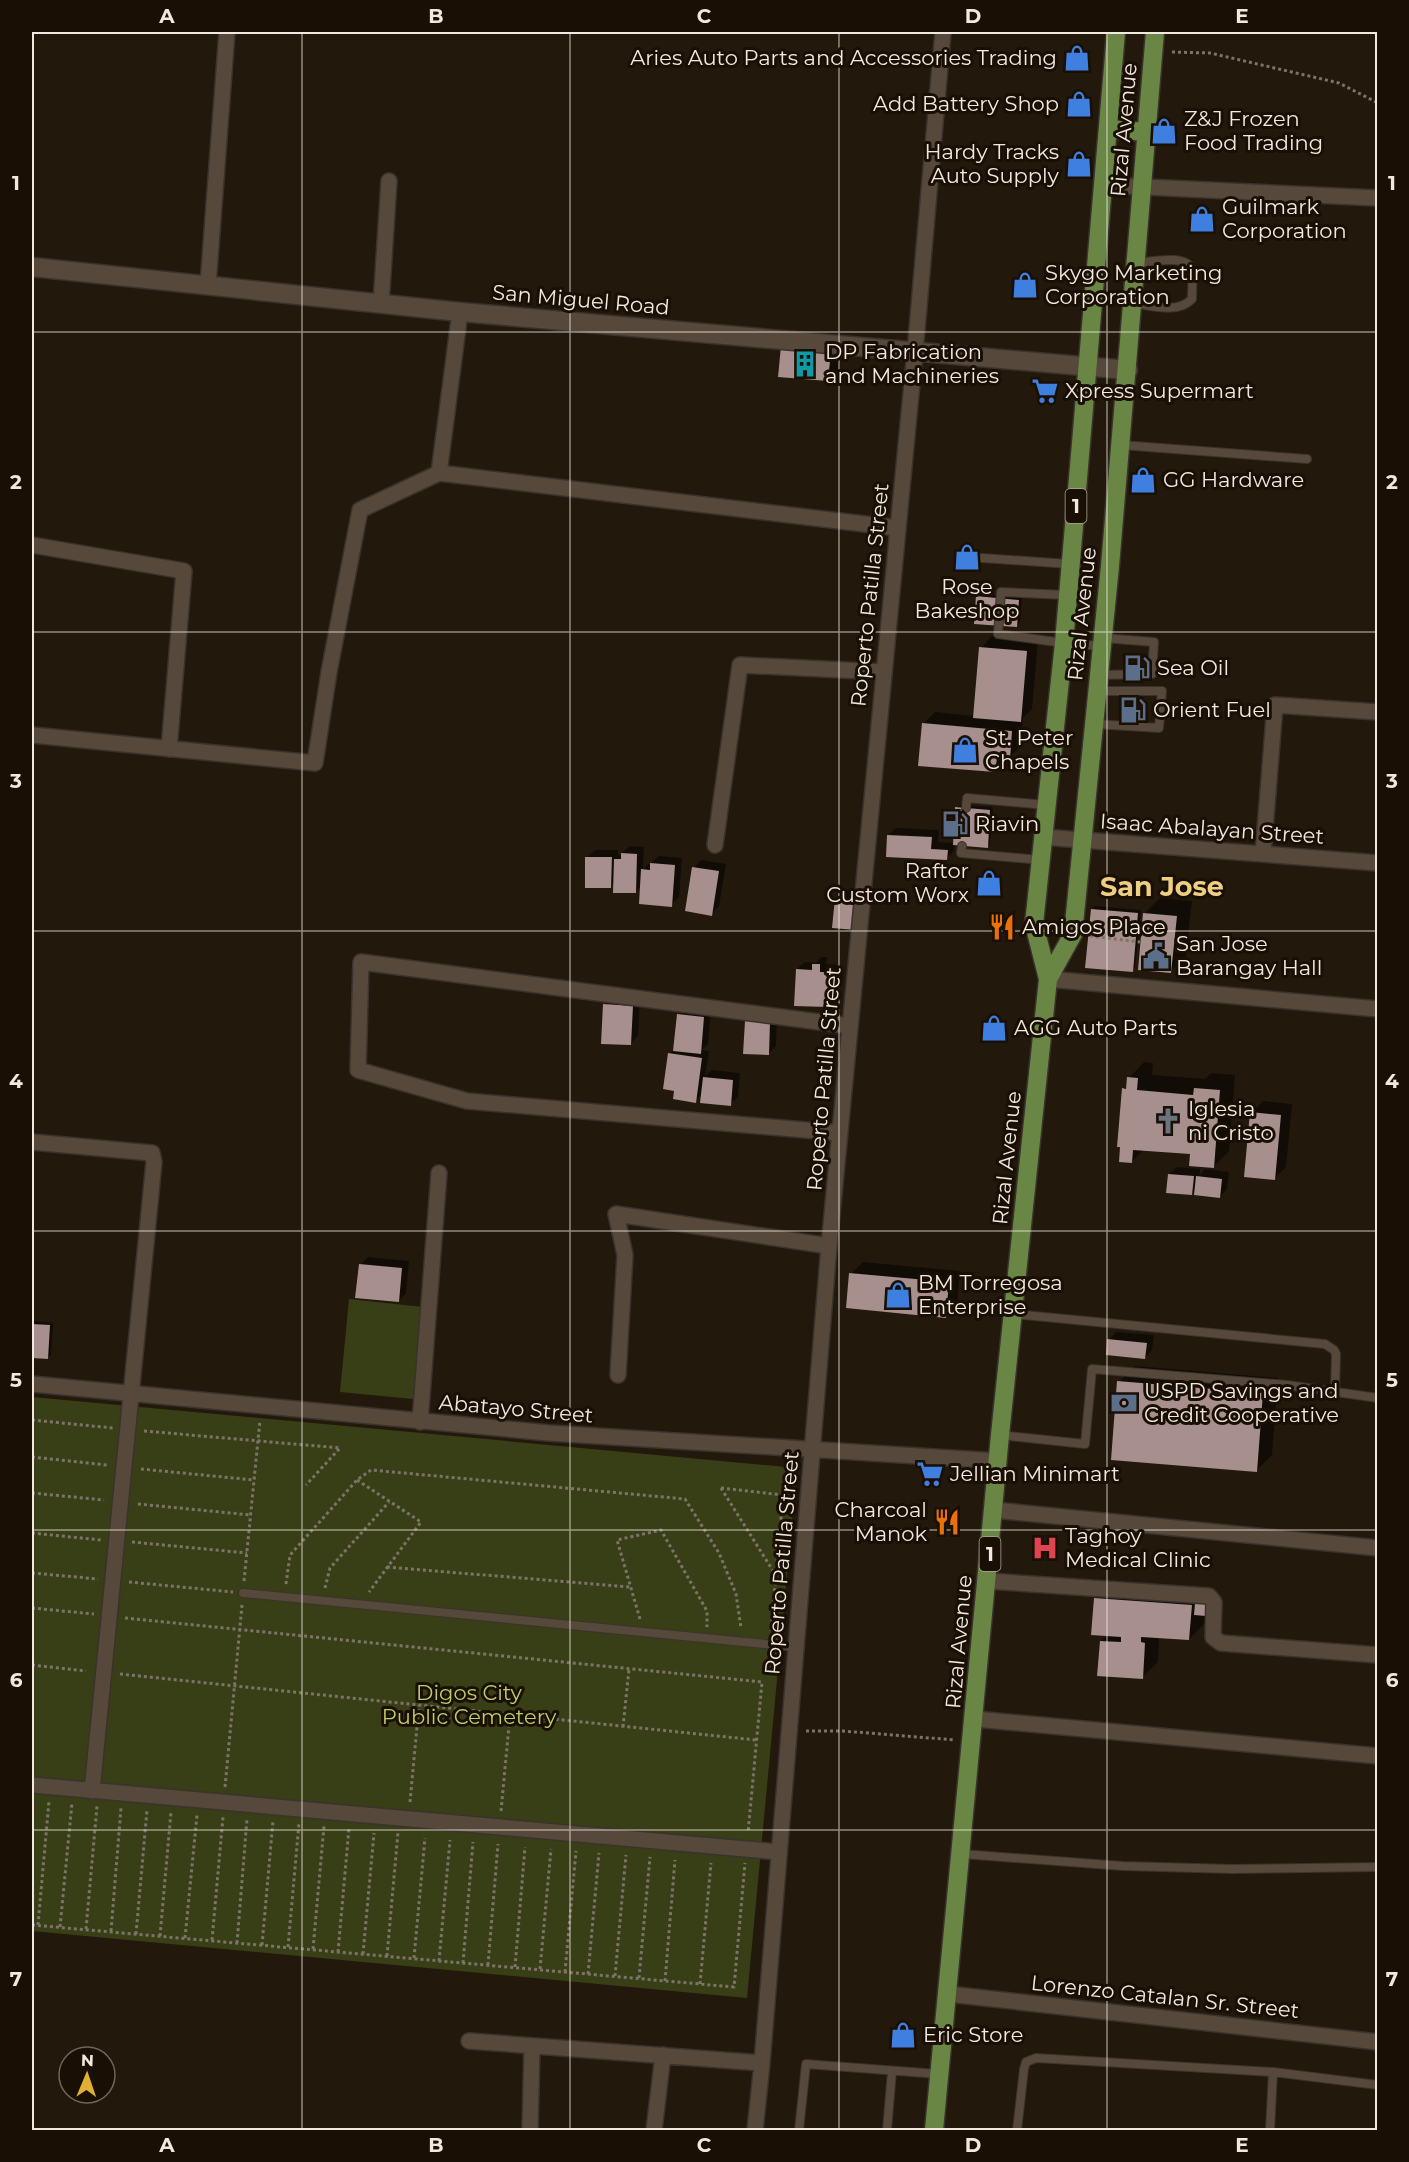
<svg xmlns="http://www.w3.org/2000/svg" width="1409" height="2162" viewBox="0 0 1409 2162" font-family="Montserrat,sans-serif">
  <rect width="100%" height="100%" fill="#23180c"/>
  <path fill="#383f16" d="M349,1299L423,1307L413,1399L340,1392Z
    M32,1397L797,1468L747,1998L32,1931Z"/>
  <path fill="#0007" d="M842,339L840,368L828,380L780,375Z
    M981,594L1022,597L1020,622L1017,626L978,597Z
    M992,636L1038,640L1032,709L1023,718L1021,746L995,771L923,724L935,712L975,716L981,648Z
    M960,805L993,807L990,843L987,846L955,844L954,851L947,858L888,836L896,828L939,830L938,842L954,843L957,808Z
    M630,846L644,847L643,869L659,856L682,858L679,897L671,905L642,886L635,892L615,882L610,886L587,857L595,850H618V856Z
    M701,860L726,864L719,906L711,914L694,868Z
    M844,891L866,893L863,921L836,899Z
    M1160,898L1192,901L1186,956L1171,971L1144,914Z
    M1095,906L1141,910L1135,967L1132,971L1092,909Z
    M821,957H827L826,964L838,965V972H843L842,984L835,991V998L827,1006L797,969L805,962L816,963Z
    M612,998L640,999L638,1036L630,1044L604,1005Z
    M686,1007L711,1010L708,1044L702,1050L709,1051L705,1076L712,1070L740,1073L738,1097L730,1104L702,1094L695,1101L676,1090L669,1054L675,1049L678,1015Z
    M754,1014L777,1015L776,1046L768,1054L747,1022Z
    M1144,1062L1153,1063L1152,1075L1205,1079L1211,1073L1235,1075L1229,1151L1213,1167L1192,1153L1144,1149L1132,1162L1124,1089L1128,1085L1129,1078Z
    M1263,1101L1292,1104L1286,1167L1274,1179L1252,1113Z
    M1177,1167L1200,1169V1175L1205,1169L1229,1172L1227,1189L1220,1197L1197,1188L1191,1194L1169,1174Z
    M368,1257L409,1261L406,1293L399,1301L360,1265Z
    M863,1262L960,1271L957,1305L945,1316L851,1274Z
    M32,1321L53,1323L51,1355L47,1358L32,1357Z
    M1116,1332L1154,1335L1152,1350L1145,1358L1109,1340Z
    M1135,1366L1278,1378L1272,1455L1256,1471L1119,1382Z
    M1111,1583L1210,1601L1205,1623L1189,1639L1159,1637L1158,1662L1142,1677L1101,1641L1108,1635L1095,1599Z"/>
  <path fill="#a78f8d" d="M781,346L831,351L828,381L778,377Z
    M976,596L1019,600L1017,627L974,624Z
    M979,647L1027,651L1021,722L973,718Z
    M922,723L1012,731L1010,759L997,758L995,772L918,766Z
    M955,807L990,810L988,848L953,845Z
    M887,835L932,837L931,849L948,850L947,860L886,857Z
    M621,853L637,854L636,893H613L614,859H621Z
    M585,857H612L611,888H585Z
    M650,863L675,865L672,907L639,904L641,869L650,870Z
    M692,867L719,871L712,916L685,911Z
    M835,898L859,900L856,930L832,928Z
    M1091,909L1138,913L1133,972L1085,968Z
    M1143,913L1177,916L1171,973L1138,970Z
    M812,964H820V972H831V979H836L835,994L829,993L828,1007L794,1006L796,969L812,970Z
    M603,1004L633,1006L631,1045L601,1044Z
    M677,1014L704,1017L701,1054L673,1051Z
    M745,1021L770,1022L769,1055L743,1054Z
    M668,1053L702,1058L696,1103L673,1099L674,1091L663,1089Z
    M703,1077L733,1080L731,1106L700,1103Z
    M1127,1077L1138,1078L1137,1090L1193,1095L1194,1088L1220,1090L1214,1168L1189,1166L1190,1154L1133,1150L1132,1163L1119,1162L1120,1147H1117L1122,1088L1126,1089Z
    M1250,1112L1281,1115L1275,1180L1244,1177Z
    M1168,1174L1194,1176L1192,1195L1166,1193Z
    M1196,1176L1222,1179L1220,1198L1194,1195Z
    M359,1264L402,1268L399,1302L355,1298Z
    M849,1273L949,1282L946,1318L846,1308Z
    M32,1324L50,1325L48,1359L32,1358Z
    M1107,1339L1147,1343L1145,1359L1106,1355Z
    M1117,1381L1263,1393L1257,1472L1111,1460Z
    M1094,1598L1192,1605L1189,1640L1141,1637V1642L1145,1643L1143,1679L1097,1676L1100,1641L1121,1642V1637L1091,1635Z
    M1195,1603L1207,1604L1206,1616L1194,1615Z"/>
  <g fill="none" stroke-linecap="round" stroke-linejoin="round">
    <g stroke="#3a322d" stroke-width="10">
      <path id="lane" d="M1133,303C1152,306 1178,314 1192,299C1192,290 1193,280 1192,271C1189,253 1149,262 1136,263
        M1121,445L1307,459
        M982,558L1069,564
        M1067,595L1001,592L998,634L1064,643L1101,646
        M1100,675L1152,674L1154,642L1103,638
        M1095,724L1159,728L1162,691H1099
        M966,808L967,798L1046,805
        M962,846L961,853L1041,860
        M1014,1314L1325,1344L1334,1350L1336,1354L1335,1391
        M1000,1435L1085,1444L1092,1369L1287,1385L1378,1398
        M243,1593L796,1647
        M962,1854L1123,1866L1232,1869L1378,1867
        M799,2130L806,2064L938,2074
        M887,2130L892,2071
        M1017,2130L1024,2069L1026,2062L1036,2058L1273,2072L1378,2085
        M1270,2130L1273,2072"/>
    </g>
    <g stroke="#3a322d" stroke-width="18">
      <path id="street" d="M1103,185L1378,198
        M208,285L227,32
        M381,304L389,181
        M460,312L439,473L898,528
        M32,545L184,571L169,749
        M32,735L315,763L329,672L360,510L439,473
        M1043,837L1378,863
        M715,845L740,665L884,672
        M1263,854L1275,705L1378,712
        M1048,979L1378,1009
        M840,1133L467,1101L358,1070L361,962L850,1026
        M32,1142L152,1153L154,1162L92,1791
        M618,1375L625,1255L616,1214L829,1246
        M32,1384L549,1433L998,1461
        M420,1422L439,1173
        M994,1510L1378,1548
        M987,1581L1209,1596L1214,1602L1213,1637L1221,1643L1378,1655
        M975,1719L1378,1756
        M32,1785L779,1852
        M948,1994L1378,2042
        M469,2041L762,2063
        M530,2130L532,2046
        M654,2130L663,2055
        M755,2130L762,2063L829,1246L915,352L943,32"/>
    </g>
    <g stroke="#3a322d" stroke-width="21">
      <path id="secondary" d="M32,267L460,312L1128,370"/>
    </g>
    <g stroke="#3a322d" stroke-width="21">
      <path id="primary" d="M1108,129L1146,132
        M1048,979L1073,934L1110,566L1155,32
        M934,2130L1000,1435L1048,979L1034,924L1064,643L1116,32"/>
    </g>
    <path stroke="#7d7368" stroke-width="3" stroke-dasharray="3 3" stroke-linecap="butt" d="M1172,52L1210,53L1339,83L1378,103
      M1090,936L1140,942
      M32,1420L113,1428
      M144,1431L340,1448L306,1485
      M32,1457L107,1465
      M141,1469L254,1480
      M357,1480L421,1522L369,1592
      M721,1488L783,1495L771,1631
      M721,1488L775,1574
      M32,1493L104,1500
      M138,1504L251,1515
      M32,1533L101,1540
      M132,1542L247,1553
      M387,1567L630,1587
      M32,1573L98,1579
      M244,1581L260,1420
      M129,1582L233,1592
      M286,1584L290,1555L357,1480L371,1470L685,1499L719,1553L736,1594L741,1628
      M325,1588L330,1568L389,1502
      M32,1608L94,1614
      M125,1618L762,1682L748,1833
      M640,1619L617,1540L661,1530L707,1611V1627
      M32,1665L86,1671
      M120,1674L756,1740
      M623,1727L629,1669
      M806,1731H843L955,1740
      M225,1787L242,1605
      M410,1802L419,1705
      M501,1811L510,1715
      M32,1925L734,1987L745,1863
      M38,1925L49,1801
      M60,1927L72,1803
      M86,1929L97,1806
      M111,1931L121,1808
      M136,1934L147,1810
      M160,1936L171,1812
      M185,1938L197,1815
      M212,1940L223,1817
      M237,1943L247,1819
      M262,1945L273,1821
      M288,1947L299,1823
      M313,1949L324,1826
      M338,1952L349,1828
      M363,1954L374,1833
      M387,1956L398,1832
      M414,1958L425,1838
      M439,1961L450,1840
      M463,1963L473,1842
      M488,1965L498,1844
      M515,1967L525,1847
      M540,1969L551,1849
      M565,1972L576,1851
      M588,1974L599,1853
      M615,1976L626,1855
      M639,1978L650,1857
      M665,1981L675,1860
      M700,1984L711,1863"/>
    <use href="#lane" stroke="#56493b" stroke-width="8"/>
    <use href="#street" stroke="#56493b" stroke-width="15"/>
    <use href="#secondary" stroke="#56493b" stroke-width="18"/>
    <use href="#primary" stroke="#6a8645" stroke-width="18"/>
  </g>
  <path fill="none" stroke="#f1e9e0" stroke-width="1.5" stroke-opacity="0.55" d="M302,32V2130M570,32V2130M839,32V2130M1107,32V2130M32,332H1378M32,632H1378M32,931H1378M32,1231H1378M32,1530H1378M32,1830H1378"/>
  <defs>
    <g id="shop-bare" transform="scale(2.07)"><path d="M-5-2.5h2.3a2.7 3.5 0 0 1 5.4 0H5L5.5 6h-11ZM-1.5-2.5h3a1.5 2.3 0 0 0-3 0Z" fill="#3f7fe0" stroke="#1a0f04" stroke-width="2.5" paint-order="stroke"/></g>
    <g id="building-bare" transform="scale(2.07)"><path d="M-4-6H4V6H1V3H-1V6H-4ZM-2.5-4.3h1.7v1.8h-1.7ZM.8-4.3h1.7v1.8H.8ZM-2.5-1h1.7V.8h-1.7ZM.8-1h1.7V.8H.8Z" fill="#0f9aa8" stroke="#1a0f04" stroke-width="2.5" paint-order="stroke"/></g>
    <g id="supermarket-bare" transform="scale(2.07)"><path d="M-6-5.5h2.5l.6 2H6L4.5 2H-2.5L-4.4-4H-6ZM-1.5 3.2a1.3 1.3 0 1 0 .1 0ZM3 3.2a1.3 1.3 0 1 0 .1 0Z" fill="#3f7fe0" stroke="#1a0f04" stroke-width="2.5" paint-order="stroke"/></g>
    <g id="fuel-bare" transform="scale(2.07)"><path d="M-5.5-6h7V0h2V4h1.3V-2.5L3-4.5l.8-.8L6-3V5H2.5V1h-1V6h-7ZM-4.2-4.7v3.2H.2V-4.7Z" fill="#5c6f8a" stroke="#1a0f04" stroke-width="2.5" paint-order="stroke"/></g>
    <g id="restaurant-bare" transform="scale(2.07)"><path d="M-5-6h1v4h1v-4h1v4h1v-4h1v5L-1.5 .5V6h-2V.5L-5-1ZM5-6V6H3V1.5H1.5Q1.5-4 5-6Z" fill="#e8710a" stroke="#1a0f04" stroke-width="2.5" paint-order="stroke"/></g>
    <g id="civic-bare" transform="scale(2.07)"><path d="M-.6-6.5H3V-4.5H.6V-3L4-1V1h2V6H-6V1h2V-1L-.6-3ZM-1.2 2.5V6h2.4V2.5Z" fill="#5c6f8a" stroke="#1a0f04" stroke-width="2.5" paint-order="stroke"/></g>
    <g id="church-bare" transform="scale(2.07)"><path d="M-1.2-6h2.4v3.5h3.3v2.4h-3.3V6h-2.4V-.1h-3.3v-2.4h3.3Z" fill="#6b7280" stroke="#1a0f04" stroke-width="2.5" paint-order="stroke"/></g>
    <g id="bank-bare" transform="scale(2.07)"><path d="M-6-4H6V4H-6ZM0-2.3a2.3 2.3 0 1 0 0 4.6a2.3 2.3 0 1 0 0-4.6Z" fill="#5c6f8a" stroke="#1a0f04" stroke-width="2.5" paint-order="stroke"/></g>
    <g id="hospital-bare" transform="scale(2.07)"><path d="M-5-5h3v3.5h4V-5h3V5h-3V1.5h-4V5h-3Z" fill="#e0444e" stroke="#1a0f04" stroke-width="2.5" paint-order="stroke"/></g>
  </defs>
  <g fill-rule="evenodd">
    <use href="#shop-bare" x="1077" y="58"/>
    <use href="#shop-bare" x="1079" y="104"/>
    <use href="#shop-bare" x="1164" y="131"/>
    <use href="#shop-bare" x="1079" y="164"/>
    <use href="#shop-bare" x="1202" y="219"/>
    <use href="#shop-bare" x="1025" y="285"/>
    <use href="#building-bare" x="805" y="364"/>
    <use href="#supermarket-bare" x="1045" y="391"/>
    <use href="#shop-bare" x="1143" y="480"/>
    <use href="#shop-bare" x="967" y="557"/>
    <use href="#fuel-bare" x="1137" y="668"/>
    <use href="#fuel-bare" x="1133" y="710"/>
    <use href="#shop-bare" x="965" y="750"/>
    <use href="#fuel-bare" x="955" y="824"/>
    <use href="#shop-bare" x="989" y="883"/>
    <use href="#restaurant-bare" x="1002" y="927"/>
    <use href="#civic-bare" x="1156" y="956"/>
    <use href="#shop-bare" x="994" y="1028"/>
    <use href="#church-bare" x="1168" y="1121"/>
    <use href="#shop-bare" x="898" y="1295"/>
    <use href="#bank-bare" x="1124" y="1403"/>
    <use href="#supermarket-bare" x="930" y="1474"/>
    <use href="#restaurant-bare" x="947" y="1522"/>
    <use href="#hospital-bare" x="1045" y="1548"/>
    <use href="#shop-bare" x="903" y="2035"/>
  </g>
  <g text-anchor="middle" stroke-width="6" stroke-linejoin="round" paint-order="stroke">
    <g fill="#1a0f04" stroke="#b0a89e" stroke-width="1.5">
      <rect x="1065.5" y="489" width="21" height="34" rx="4.5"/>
      <rect x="979.5" y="1537" width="21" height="34" rx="4.5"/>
    </g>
    <g font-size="20" font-weight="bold" fill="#f1e9e0">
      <text x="1076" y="513">1</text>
      <text x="990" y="1561">1</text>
    </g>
    <g font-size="21" fill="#f1e9e0" stroke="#1a0f04" text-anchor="start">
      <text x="1057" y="65" text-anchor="end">Aries Auto Parts and Accessories Trading</text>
      <text x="1059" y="111" text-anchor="end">Add Battery Shop</text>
      <text x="1184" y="126">Z&amp;J Frozen<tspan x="1184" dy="24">Food Trading</tspan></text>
      <text x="1059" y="159" text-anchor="end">Hardy Tracks<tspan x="1059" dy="24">Auto Supply</tspan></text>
      <text x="1222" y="214">Guilmark<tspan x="1222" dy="24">Corporation</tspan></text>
      <text x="1045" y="280">Skygo Marketing<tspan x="1045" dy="24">Corporation</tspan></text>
      <text x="825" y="359">DP Fabrication<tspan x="825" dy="24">and Machineries</tspan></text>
      <text x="1065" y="398">Xpress Supermart</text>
      <text x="1163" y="487">GG Hardware</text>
      <text x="967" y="594" text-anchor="middle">Rose<tspan x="967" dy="24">Bakeshop</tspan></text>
      <text x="1157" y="675">Sea Oil</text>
      <text x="1153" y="717">Orient Fuel</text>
      <text x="985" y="745">St. Peter<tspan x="985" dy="24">Chapels</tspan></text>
      <text x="975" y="831">Riavin</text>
      <text x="969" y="878" text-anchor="end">Raftor<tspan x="969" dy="24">Custom Worx</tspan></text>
      <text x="1022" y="934">Amigos Place</text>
      <text x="1176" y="951">San Jose<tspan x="1176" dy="24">Barangay Hall</tspan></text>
      <text x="1014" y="1035">AGG Auto Parts</text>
      <text x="1188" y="1116">Iglesia<tspan x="1188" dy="24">ni Cristo</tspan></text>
      <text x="918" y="1290">BM Torregosa<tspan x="918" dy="24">Enterprise</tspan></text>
      <text x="1144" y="1398">USPD Savings and<tspan x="1144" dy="24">Credit Cooperative</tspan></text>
      <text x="950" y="1481">Jellian Minimart</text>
      <text x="927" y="1517" text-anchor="end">Charcoal<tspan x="927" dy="24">Manok</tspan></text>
      <text x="1065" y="1543">Taghoy<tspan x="1065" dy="24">Medical Clinic</tspan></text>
      <text x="923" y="2042">Eric Store</text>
    </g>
    <g font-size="21" fill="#f1e9e0" stroke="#1a0f04">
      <text transform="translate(1124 130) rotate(-85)" y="7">Rizal Avenue</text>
      <text transform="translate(581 300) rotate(5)" y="7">San Miguel Road</text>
      <text transform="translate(870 595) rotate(-84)" y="7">Roperto Patilla Street</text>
      <text transform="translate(1082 614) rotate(-84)" y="7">Rizal Avenue</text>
      <text transform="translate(1212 829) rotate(4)" y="7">Isaac Abalayan Street</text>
      <text transform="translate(824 1079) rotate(-85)" y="7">Roperto Patilla Street</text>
      <text transform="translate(1007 1158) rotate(-84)" y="7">Rizal Avenue</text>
      <text transform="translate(516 1409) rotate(5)" y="7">Abatayo Street</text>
      <text transform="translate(782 1563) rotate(-85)" y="7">Roperto Patilla Street</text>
      <text transform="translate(959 1642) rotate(-85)" y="7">Rizal Avenue</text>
      <text transform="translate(1165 1997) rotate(6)" y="7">Lorenzo Catalan Sr. Street</text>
    </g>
    <g font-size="21" fill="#bccd66" stroke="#1a0f04">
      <text x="469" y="1700">Digos City<tspan x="469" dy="24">Public Cemetery</tspan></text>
    </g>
    <g font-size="27" font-weight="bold" fill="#edce83" stroke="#1a0f04">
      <text x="1162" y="896">San Jose</text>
    </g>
  </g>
  <rect width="1409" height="2162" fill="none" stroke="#1a0f04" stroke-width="66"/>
  <g transform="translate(87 2075) rotate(2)"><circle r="28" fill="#1a0f04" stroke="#70665c" stroke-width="1.5"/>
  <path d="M0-4.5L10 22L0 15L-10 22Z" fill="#dfb034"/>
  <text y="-9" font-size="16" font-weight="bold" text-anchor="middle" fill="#f1e9e0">N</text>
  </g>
  <rect x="33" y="33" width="1343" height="2096" fill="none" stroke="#f1e9e0" stroke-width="2"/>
  <g font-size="20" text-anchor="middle" font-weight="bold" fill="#f1e9e0">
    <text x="167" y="23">A</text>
    <text x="436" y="23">B</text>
    <text x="704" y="23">C</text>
    <text x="973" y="23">D</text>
    <text x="1242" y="23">E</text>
    <text x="16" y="190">1</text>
    <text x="1392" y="190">1</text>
    <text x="16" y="489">2</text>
    <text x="1392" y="489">2</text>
    <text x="16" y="788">3</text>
    <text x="1392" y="788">3</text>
    <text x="16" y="1088">4</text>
    <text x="1392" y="1088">4</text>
    <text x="16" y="1387">5</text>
    <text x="1392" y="1387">5</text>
    <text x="16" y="1687">6</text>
    <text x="1392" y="1687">6</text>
    <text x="16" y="1986">7</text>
    <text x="1392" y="1986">7</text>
    <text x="167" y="2152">A</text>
    <text x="436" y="2152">B</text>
    <text x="704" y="2152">C</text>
    <text x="973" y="2152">D</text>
    <text x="1242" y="2152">E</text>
  </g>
</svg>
